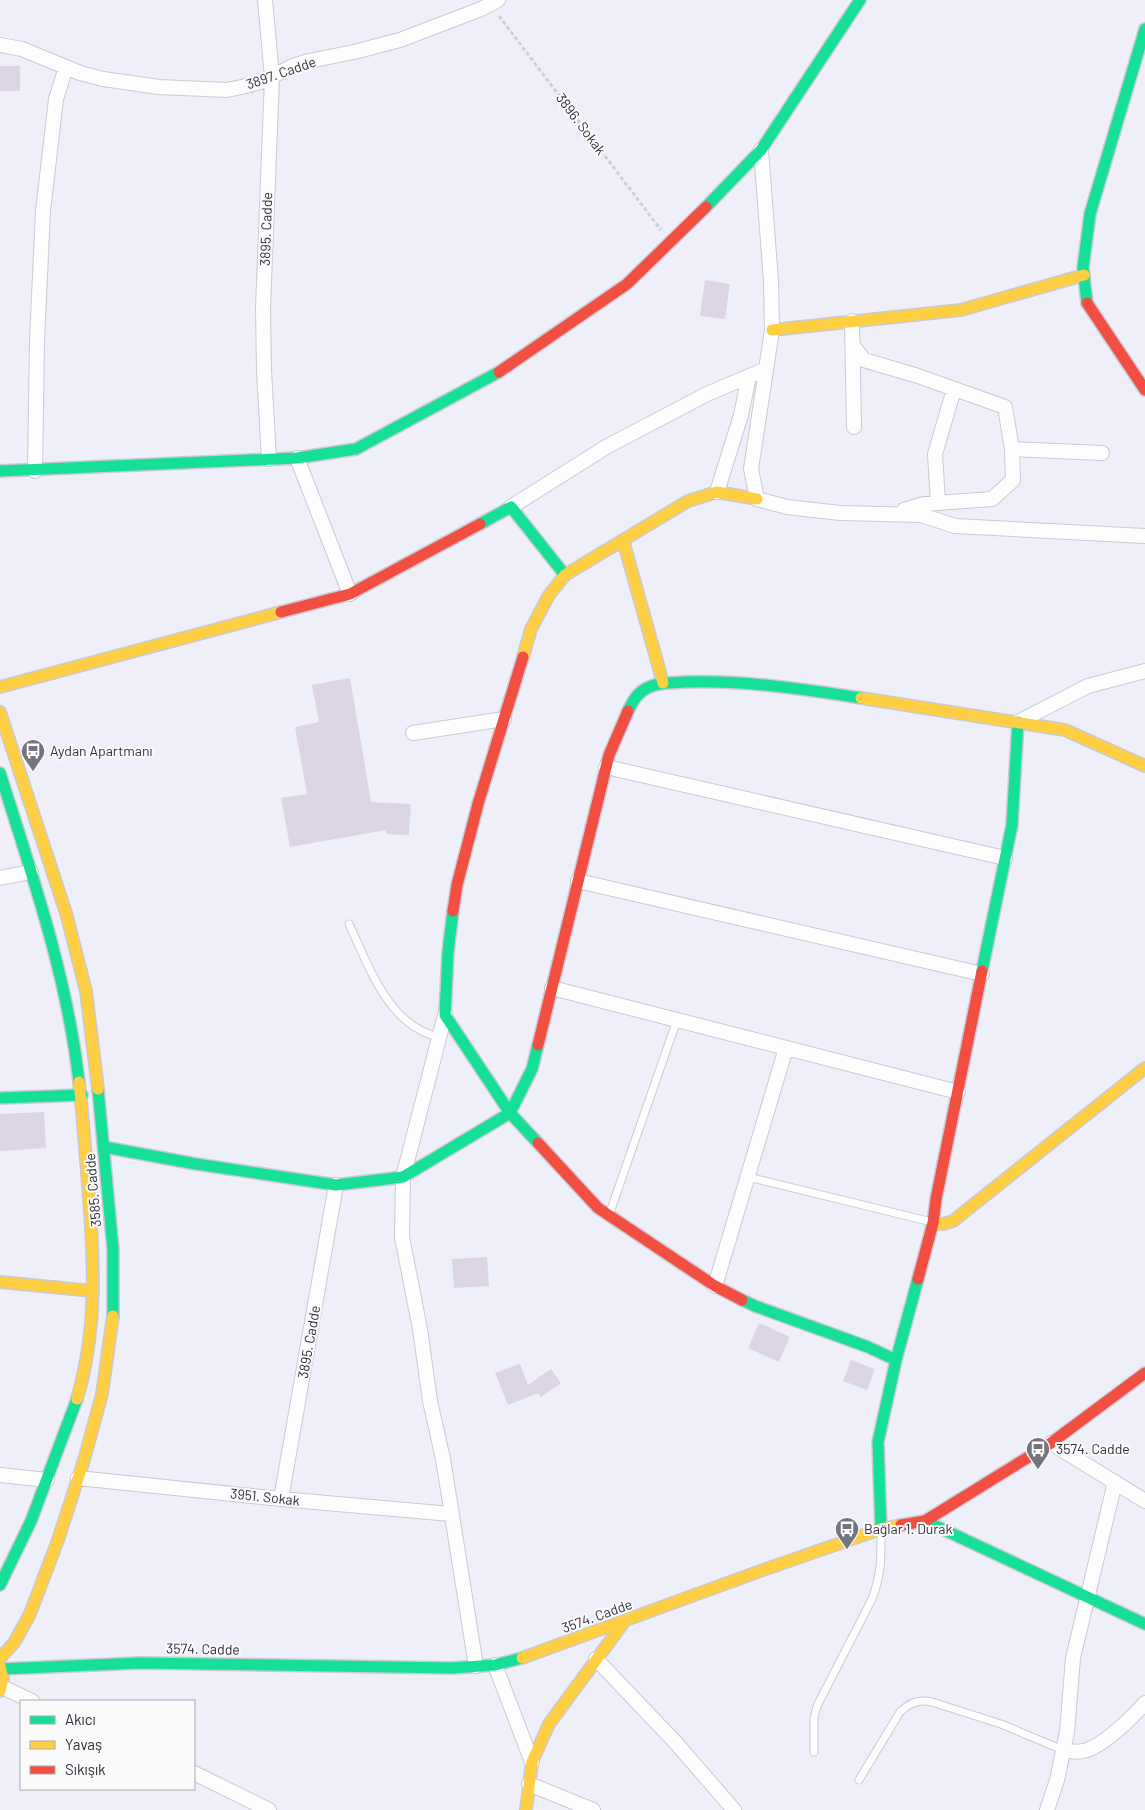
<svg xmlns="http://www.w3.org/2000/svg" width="1145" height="1810" viewBox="0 0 1145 1810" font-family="Barlow,sans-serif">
  <rect width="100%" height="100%" fill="#efeff9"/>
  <path fill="#dcd5e4" d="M0,66H20V91H0Z
    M705,280L730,284L725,319L700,316Z
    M350,678L371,802L411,804L409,835L386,834V830L290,847L281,798L307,794L295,727L319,722L312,685Z
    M44,1112L46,1148L0,1151V1114Z
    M487,1257L489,1286L454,1288L452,1259Z
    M759,1323L790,1337L779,1362L748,1348Z
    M851,1360L875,1369L867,1390L843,1381Z
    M520,1364L528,1385L551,1369L561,1383L541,1397L538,1393L508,1405L495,1373Z"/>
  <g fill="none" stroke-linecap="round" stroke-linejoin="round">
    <g stroke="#cacad4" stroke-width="9">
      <path id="lane" d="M349,924C369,966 388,1026 439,1037
        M748,1177L932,1222
        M609,1215L677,1020
        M814,1752V1718L817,1706L872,1599C882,1572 881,1558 881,1529
        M859,1780L900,1712C909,1703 919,1699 932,1702L1001,1724L1063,1750"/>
    </g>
    <g stroke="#cacad4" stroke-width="16">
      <path id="street" d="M265,0L272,77L263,308L264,370L269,459
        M0,45L22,49L80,73L103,79L159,87L227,90L246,86L263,81L293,66L309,61L354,52L400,40L481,9L498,0
        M761,150L771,281L772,330L751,469L757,499L787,507L840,513L921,515L955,526L1145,536
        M852,321L854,427
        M854,347L864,360L918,376L1005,407L1012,449L1013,480L992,499L924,504L904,510
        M1012,449L1102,453
        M297,458L350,594
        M35,471L37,340L43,211L56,99L66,67
        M717,492L741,415L749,376
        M938,503L935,454L954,389
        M511,507L606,447L707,394L766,369
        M1018,722L1088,686L1145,671
        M413,733L504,719
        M606,767L1005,858
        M0,878L31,872
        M578,881L982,974
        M552,988L958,1092
        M445,1015L403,1177L402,1237L420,1329L430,1401L443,1459L476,1666
        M715,1286L786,1048
        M1051,1443L1145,1501
        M0,1475L47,1480
        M78,1478L281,1499L451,1514
        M281,1499L336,1185
        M596,1659L676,1743L734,1810
        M495,1665L532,1762
        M2,1687L32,1701
        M1063,1750C1070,1751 1077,1753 1083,1751C1101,1748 1133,1717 1145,1703
        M194,1773L269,1810
        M529,1784L593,1810
        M1047,1810L1057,1780L1067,1732L1073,1658L1115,1482"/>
    </g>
    <g stroke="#cacad4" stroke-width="14">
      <path id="fast" d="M706,207L761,150L860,0
        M1087,303L1083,268L1090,214L1145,29
        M0,471L297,458L356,449L499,372
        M480,524L511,507L565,575
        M628,711C633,701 637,693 647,688C658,682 672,683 685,682C743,680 803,689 861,698
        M0,773C32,875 67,975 79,1082
        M453,911L448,952L445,1015L510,1113L538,1143
        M982,971L1012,825L1018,722
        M98,1089L113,1249V1316
        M0,1098L82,1095
        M104,1147L196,1164L336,1185L403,1177L510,1113L532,1069L538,1045
        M742,1300L755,1306L868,1347L896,1360
        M925,1521L1145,1624
        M881,1529L878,1442L896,1360L918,1279
        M0,1585L31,1521L77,1399
        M1,1669L140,1663L452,1668L495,1665L522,1658"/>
    </g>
    <g stroke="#cacad4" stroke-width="14">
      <path id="slow" d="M772,330L961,310L1084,275
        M623,540L663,683
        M523,657L531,629L549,595L565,575L688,501L717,492L757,499
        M0,687L281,612
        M861,698L1065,730L1145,766
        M0,712L66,913L86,991L98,1089
        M933,1223L943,1224L953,1221L1145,1068
        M0,1282L93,1291
        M77,1399C98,1328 94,1257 88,1184C85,1150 83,1116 79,1082
        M0,1658L14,1643L30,1614L58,1540L84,1460L102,1394L113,1316
        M522,1658L763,1570L881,1529L901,1525
        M0,1666L3,1678L0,1691
        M526,1810L532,1762L549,1724L624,1622"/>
    </g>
    <g stroke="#cacad4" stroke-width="14">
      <path id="jam" d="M1087,303L1145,390
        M499,372L627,284L706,207
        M281,612L350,594L480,524
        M453,911L457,885L478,804L523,657
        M538,1045L609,755L628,711
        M538,1143L598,1208L715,1286L742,1300
        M918,1279L933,1223L936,1199L982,971
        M901,1525L925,1521L1051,1443L1145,1373"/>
    </g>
    <path stroke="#d0cfd4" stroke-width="3" stroke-dasharray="4 2.5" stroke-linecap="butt" d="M499,16L661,230"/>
    <use href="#lane" stroke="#fdfdfe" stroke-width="7"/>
    <use href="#street" stroke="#fdfdfe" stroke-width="14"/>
    <use href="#fast" stroke="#16e098" stroke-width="11"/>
    <use href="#slow" stroke="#ffcf43" stroke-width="11"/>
    <use href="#jam" stroke="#f24e42" stroke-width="11"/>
  </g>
  <defs>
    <g id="bus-pin" transform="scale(1.25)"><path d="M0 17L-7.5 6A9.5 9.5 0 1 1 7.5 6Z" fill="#74747f" stroke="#fafafa"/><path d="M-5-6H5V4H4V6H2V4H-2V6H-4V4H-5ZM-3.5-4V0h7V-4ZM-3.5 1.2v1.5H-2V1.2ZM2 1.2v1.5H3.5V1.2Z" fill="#fff"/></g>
  </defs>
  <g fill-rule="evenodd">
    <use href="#bus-pin" x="33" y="751"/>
    <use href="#bus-pin" x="1038" y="1449"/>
    <use href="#bus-pin" x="847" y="1529"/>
  </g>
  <g text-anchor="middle" stroke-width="4" stroke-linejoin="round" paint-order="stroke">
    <g font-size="14" fill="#32313d" stroke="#fafafa">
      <text transform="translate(281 73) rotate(-19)" y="5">3897. Cadde</text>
      <text transform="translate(581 124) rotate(53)" y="5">3896. Sokak</text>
      <text transform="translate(266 229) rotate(-88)" y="5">3895. Cadde</text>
      <text transform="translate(93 1190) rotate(-95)" y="5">3585. Cadde</text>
      <text transform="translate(309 1342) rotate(-80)" y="5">3895. Cadde</text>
      <text transform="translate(265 1497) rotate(6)" y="5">3951. Sokak</text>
      <text transform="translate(597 1616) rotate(-20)" y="5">3574. Cadde</text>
      <text transform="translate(203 1649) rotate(1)" y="5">3574. Cadde</text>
    </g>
    <g font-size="14" fill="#32313d" stroke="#fafafa" text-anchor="start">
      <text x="50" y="756">Aydan Apartmanı</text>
      <text x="1056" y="1454">3574. Cadde</text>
      <text x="864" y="1534">Bağlar 1. Durak</text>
    </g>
  </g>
  <rect x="20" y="1700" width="175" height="90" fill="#fafafa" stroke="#aaaaae"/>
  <rect x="30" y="1716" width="25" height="8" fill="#16e098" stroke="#aaaaae"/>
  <text x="65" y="1725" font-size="15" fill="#32313d">Akıcı</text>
  <rect x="30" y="1741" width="25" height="8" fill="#ffcf43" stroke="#aaaaae"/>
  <text x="65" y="1750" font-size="15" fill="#32313d">Yavaş</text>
  <rect x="30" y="1766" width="25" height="8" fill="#f24e42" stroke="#aaaaae"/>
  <text x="65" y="1775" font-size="15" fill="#32313d">Sıkışık</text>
</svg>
